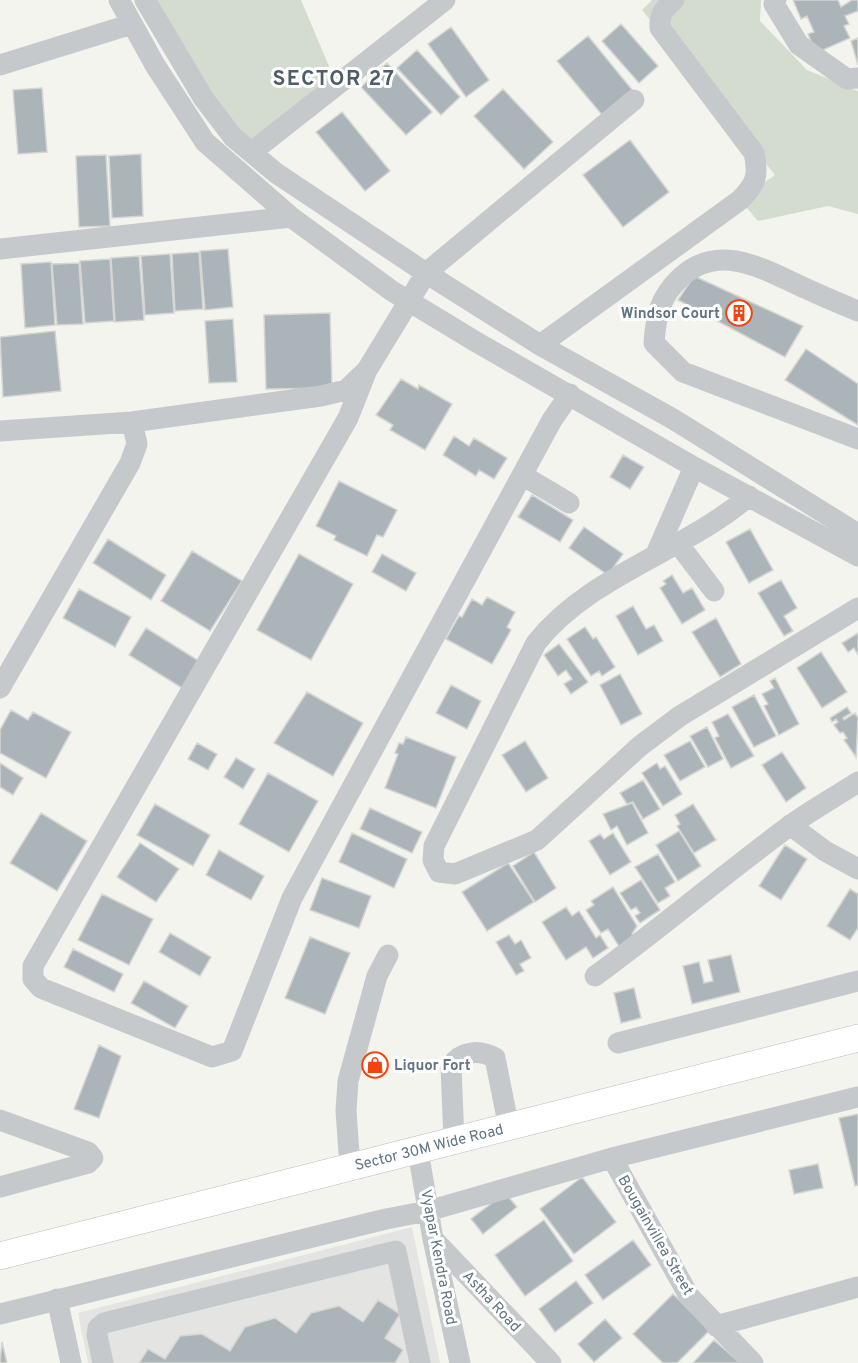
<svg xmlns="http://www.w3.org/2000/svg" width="858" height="1363" viewBox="0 0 858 1363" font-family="Overpass,sans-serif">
  <rect width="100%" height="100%" fill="#f4f4ef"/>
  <path fill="#e4e5e3" d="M412,1227L440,1363H88L78,1313Z"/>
  <path fill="#d4dcd0" d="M146,0H301L334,78L253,151Z
    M652,0H761L760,21L807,70L858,91V214L828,206L758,221L740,200L775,175L642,10Z"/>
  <path fill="#abb4b8" stroke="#d5d5d2" stroke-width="1.5" d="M793,0H838L841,7L852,0H858V11L845,16L849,24L844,26L850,38L816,53L808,34L814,32L807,16L801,19Z
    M621,24L658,66L639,83L602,41Z
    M451,27L489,80L466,97L428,44Z
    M588,36L633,91L603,116L557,61Z
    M858,38V65L851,41Z
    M417,50L460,97L441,115L397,68Z
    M387,63L432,112L406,135L361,87Z
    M42,88L47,152L18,154L13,90Z
    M503,89L553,142L524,169L474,116Z
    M342,112L390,171L365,191L316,132Z
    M630,140L669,192L623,227L583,175Z
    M141,154L143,216L112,218L109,156Z
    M106,155L110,226L79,227L76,156Z
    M228,249L233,307L205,310L200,251Z
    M199,252L203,309L175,311L172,254Z
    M170,254L174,313L145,315L141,256Z
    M139,256L144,320L115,322L111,258Z
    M110,259L114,321L85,323L80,261Z
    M51,262L55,325L25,328L21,264Z
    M79,263L83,324L57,325L52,264Z
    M694,276L803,326L785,357L678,300Z
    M330,313L332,388L266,389L264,315Z
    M233,319L237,382L209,383L205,321Z
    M55,331L61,391L3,397L0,337Z
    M806,349L858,384V425L785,380Z
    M401,379L418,389L419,385L452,404L425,450L390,430L393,425L376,415Z
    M454,436L469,446L474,438L507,458L494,479L479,470L476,476L443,455Z
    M623,455L644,467L630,489L610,477Z
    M339,481L397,510L383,537L377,535L367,556L334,540L336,536L316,526Z
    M532,495L573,520L560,542L518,517Z
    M584,527L623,554L608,575L569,548Z
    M750,529L773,570L749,583L726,542Z
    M108,539L166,575L151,600L93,563Z
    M192,551L242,581L210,631L161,601Z
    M299,554L353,584L311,660L257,630Z
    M382,554L416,573L406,591L372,572Z
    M672,575L683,593L692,588L705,610L682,624L660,588L666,584L663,581Z
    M781,580L797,608L784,616L793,631L784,636L758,593Z
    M79,589L131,617L115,647L63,618Z
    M487,597L515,612L507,627L511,630L492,664L446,639L459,616L462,617L472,599L482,605Z
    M633,606L646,629L654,625L663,641L638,655L616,616Z
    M716,618L741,664L720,677L692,632Z
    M585,627L593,639L596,637L615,667L602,676L599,671L591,676L567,639Z
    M146,628L199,661L182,688L129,655Z
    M858,633V655L854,648L848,652L842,643Z
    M559,644L588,682L571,694L564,684L572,679L566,670L558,676L544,655Z
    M821,652L847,692L822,708L797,668Z
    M620,674L642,714L621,725L600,685Z
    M775,678L799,724L779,735L764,706L768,704L762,694L774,688L770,681Z
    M451,685L481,701L467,729L436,713Z
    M307,692L363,723L333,776L274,743Z
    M754,695L776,736L754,747L732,707Z
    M847,707L851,713L843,718L844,720L855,713L858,718L856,757L844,740L847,738L843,732L840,733L834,725L838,722L836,719L832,722L830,718Z
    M11,710L28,720L33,712L71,732L46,778L0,753V730Z
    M728,714L754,756L731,768L715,738L719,736L712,722Z
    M707,727L723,759L708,767L690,736Z
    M406,737L456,757L436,808L385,788L398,754L395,753L399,743L403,744Z
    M525,741L548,778L526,792L502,755Z
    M690,741L705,767L680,781L664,755Z
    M197,743L217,754L208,770L188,759Z
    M782,752L806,788L786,802L762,765Z
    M236,758L255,769L243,789L224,777Z
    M0,763L23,778L13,795L0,787Z
    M657,763L660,769L665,766L682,794L663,806L642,773Z
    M268,773L318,801L289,852L239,824Z
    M643,780L660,809L643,819L633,802L627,804L620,793Z
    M632,803L648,833L627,845L617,826L611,830L603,814Z
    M155,804L210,835L193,866L137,835Z
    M693,804L716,840L694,853L677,826L680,824L675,815Z
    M370,808L422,832L412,853L360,829Z
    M41,813L87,841L57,891L10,863Z
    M679,831L701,866L678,881L656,845Z
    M352,833L407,859L394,888L339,862Z
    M613,833L631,862L610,875L589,841L600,834L604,839Z
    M140,843L179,869L156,902L117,877Z
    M785,845L807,859L781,900L759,886Z
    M219,850L264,876L251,900L206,875Z
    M534,852L556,888L535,902L513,866Z
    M658,854L675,882L665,888L670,896L658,903L635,867Z
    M508,863L534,902L487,931L462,892Z
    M322,878L371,896L359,928L310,910Z
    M641,880L660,910L640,923L635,916L640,913L636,907L631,910L620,893Z
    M613,887L637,926L632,934L637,942L622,951L608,929L601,933L586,910L594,905L591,901Z
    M850,889L858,894V928L850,940L827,926Z
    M102,894L153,919L129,965L78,940Z
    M566,907L572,916L579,911L596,938L600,935L608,948L593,958L586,947L566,960L542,922Z
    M170,933L211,957L200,976L159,952Z
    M509,935L515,944L521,940L531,958L520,964L524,971L516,975L496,942Z
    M310,937L350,953L325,1014L285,998Z
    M73,949L123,974L114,992L64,967Z
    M731,955L740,992L692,1004L683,966L699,962L704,983L713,981L708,960Z
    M144,981L188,1006L175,1028L131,1003Z
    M634,988L641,1018L621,1023L614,993Z
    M99,1045L121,1056L99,1118L74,1109Z
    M858,1114V1185L855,1186L839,1118Z
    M818,1164L823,1188L794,1194L789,1170Z
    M582,1177L616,1222L574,1254L540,1209Z
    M505,1193L517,1207L483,1234L471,1219Z
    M544,1220L573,1261L525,1296L495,1255Z
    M633,1240L651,1265L603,1300L585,1275Z
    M576,1281L593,1303L555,1332L539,1309Z
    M673,1294L710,1330L677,1363H663L633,1334Z
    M378,1300L400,1314L385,1338L403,1350L395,1363H139L148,1349L165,1359L180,1336L202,1334L230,1351L245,1327L275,1318L296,1333L311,1313L339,1306L363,1322Z
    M605,1319L622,1338L594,1362L578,1344Z
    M714,1340L740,1363H693Z
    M2,1342L7,1363H0Z"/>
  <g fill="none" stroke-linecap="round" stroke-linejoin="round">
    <g stroke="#b6babe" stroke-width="28">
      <path id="major" d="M0,1256L858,1038"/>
    </g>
    <path stroke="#c6c9cc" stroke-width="21" d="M119,0L155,65L205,142L291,217L392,291L478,343L694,467L858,556
      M145,0L204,99L233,137L276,173L426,273L540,345L673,419L858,534
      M776,0L774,4L799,45L847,79L858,78
      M0,65L132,24
      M253,151L445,0
      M0,249L291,217
      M858,311C841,304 824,297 807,289C766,271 720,240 680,278C660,297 656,315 654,343L683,372L858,439
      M540,345L740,200C756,184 759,176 754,153L660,28C659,14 664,9 674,0
      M367,370L348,418L33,966V979L41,988L212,1057L232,1051L292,898L552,420L570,394
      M0,431L132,422L321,396L346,390L367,370L426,273L634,100
      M522,475L569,503
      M749,496C684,552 591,574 536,643L434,846L433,860L439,872L455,874L537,840L640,746L680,716L858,608
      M677,542L714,591
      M656,554L694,467
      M0,688L130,463L137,444L132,422
      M790,825L825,851L858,869
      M595,976C661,928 723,875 788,827C810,811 835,797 858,782
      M618,1043L858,981
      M0,1120L88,1152L93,1158L88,1163L0,1187
      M454,1142L451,1066C461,1051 479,1049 495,1058L509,1128
      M418,1151L433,1239L460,1363
      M612,1158L689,1296L753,1363
      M350,1167L346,1111L348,1081L377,976L388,955
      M434,1240L551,1363
      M57,1299L71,1363
      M0,1314L386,1219L428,1211L612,1158L858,1097
      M716,1326L858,1287
      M103,1363L97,1335L98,1328L104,1323L396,1251L420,1363"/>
    <use href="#major" stroke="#fff" stroke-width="27"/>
  </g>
  <defs>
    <g id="building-ring" transform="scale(1.35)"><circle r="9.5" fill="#fff" stroke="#f24411" stroke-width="1.5"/><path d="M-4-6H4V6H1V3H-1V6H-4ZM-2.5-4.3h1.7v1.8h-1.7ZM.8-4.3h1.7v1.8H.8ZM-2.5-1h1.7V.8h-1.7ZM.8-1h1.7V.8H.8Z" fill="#f24411"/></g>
    <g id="shop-ring" transform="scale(1.35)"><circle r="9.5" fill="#fff" stroke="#f24411" stroke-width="1.5"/><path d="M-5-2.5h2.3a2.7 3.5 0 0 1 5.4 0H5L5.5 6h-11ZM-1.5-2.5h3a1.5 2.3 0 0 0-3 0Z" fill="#f24411"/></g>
  </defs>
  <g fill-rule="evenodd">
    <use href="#building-ring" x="739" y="313"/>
    <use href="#shop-ring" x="375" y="1065"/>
  </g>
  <g text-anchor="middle" stroke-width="6" stroke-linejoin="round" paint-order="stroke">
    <g font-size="15" font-weight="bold" fill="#607483" stroke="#fff" text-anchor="end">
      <text x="720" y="318">Windsor Court</text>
      <text x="394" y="1070" text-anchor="start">Liquor Fort</text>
    </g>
    <g font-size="15" fill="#607483" stroke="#fff">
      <text transform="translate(429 1147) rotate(-14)" y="5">Sector 30M Wide Road</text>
      <text transform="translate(656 1235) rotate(60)" y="5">Bougainvillea Street</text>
      <text transform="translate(439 1257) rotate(79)" y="5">Vyapar Kendra Road</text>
      <text transform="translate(492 1301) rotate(47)" y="5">Astha Road</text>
    </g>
    <g font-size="21" font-weight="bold" letter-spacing="1.5" fill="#4f5d67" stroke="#fff">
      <text x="334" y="85">SECTOR 27</text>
    </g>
  </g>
</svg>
